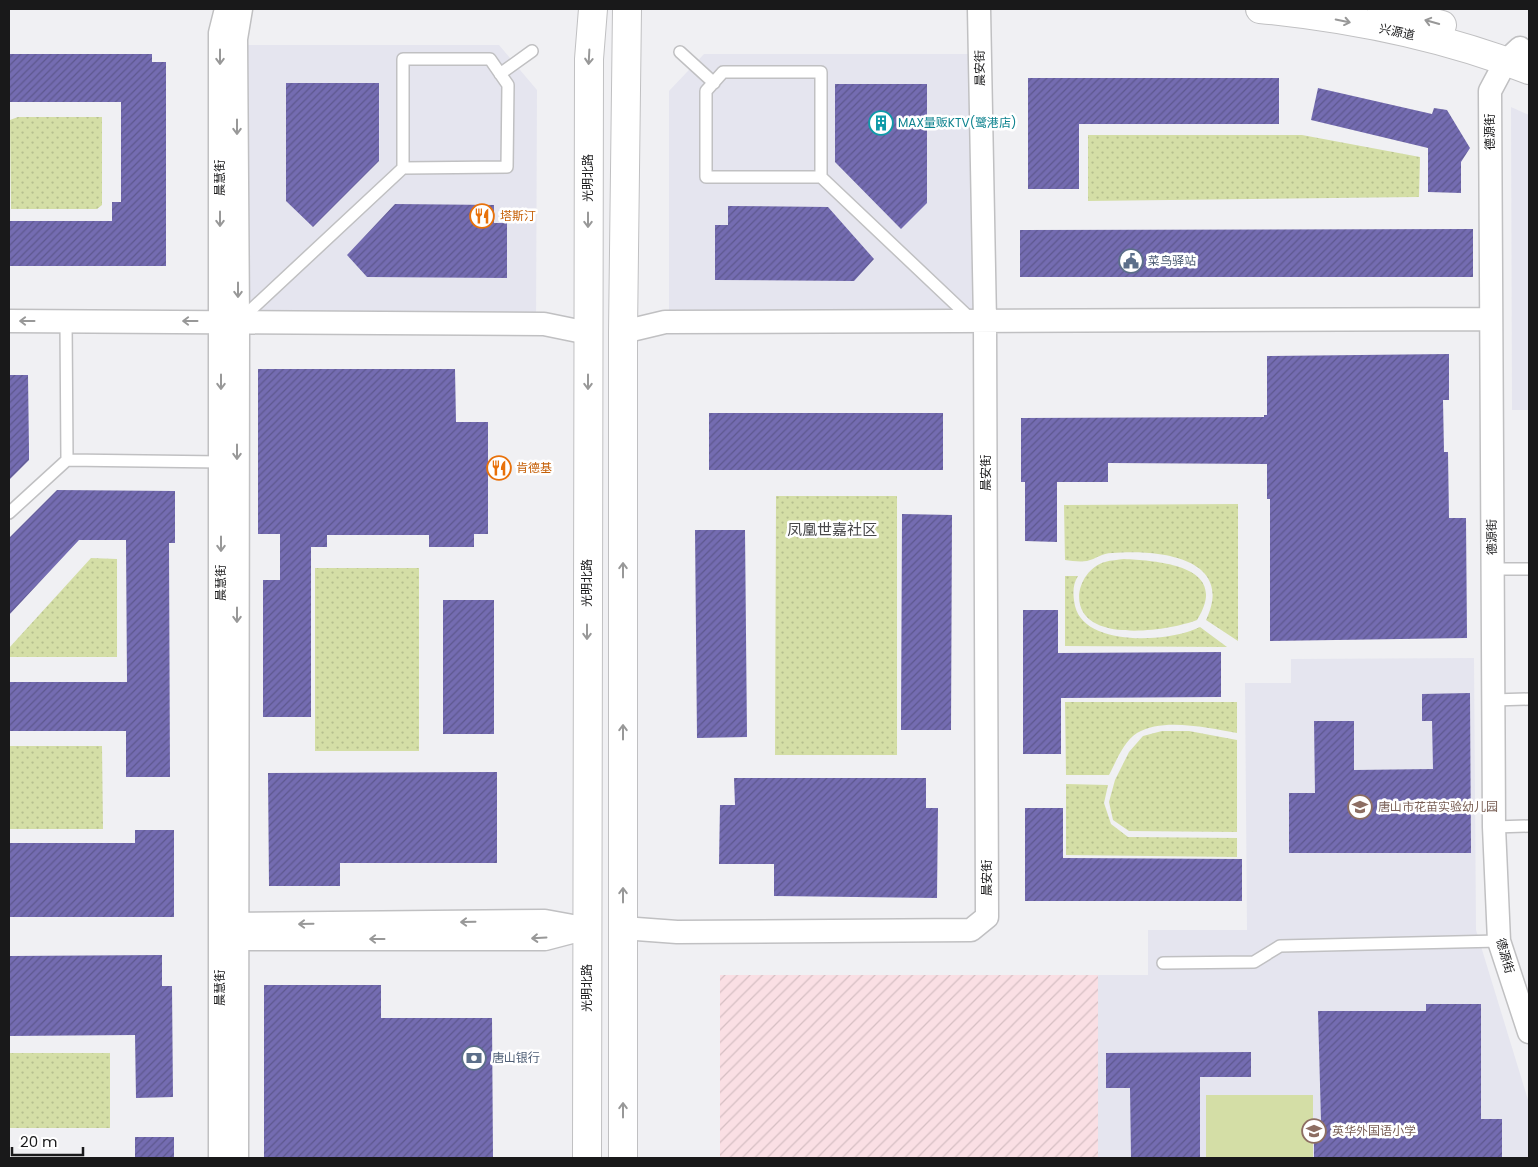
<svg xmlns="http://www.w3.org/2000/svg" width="1538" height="1167" viewBox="0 0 1538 1167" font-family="Poppins,'Noto Sans SC',sans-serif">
  <defs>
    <pattern id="industrial-furrows" width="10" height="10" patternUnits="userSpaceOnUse" patternTransform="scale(1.25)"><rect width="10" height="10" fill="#fadfe4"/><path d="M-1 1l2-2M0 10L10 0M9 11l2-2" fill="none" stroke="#d6bfc3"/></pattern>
    <pattern id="garden-dots" width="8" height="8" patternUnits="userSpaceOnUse" patternTransform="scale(1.25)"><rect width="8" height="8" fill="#d4dea6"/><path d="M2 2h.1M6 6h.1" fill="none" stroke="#b5be8e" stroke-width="1.8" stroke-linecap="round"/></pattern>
    <pattern id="building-hatch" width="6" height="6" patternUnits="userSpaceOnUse" patternTransform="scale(1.25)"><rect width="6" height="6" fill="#746cb1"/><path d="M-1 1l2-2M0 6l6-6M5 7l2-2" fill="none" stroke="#5e588f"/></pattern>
  </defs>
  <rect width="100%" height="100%" fill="#f0f0f3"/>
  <path fill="#e5e5ef" d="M228,45H499L537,90L536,333L228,329Z
    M704,54H975L979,329H669V91Z
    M1511,107L1529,115V410H1512Z
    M1474,658L1476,930L1529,1103V1158H1098V975H1148V930H1247L1245,683H1291V659Z"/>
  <path fill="url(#industrial-furrows)" d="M720,975H1098V1158H720Z"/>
  <path fill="#d4dea6" d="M1206,1095H1313V1158H1206Z"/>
  <path fill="url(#garden-dots)" d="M18,117H102V205L97,209H11L10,120Z
    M1088,135H1302L1420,157L1419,197L1088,201Z
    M776,496H897V755H775Z
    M1238,504V641L1206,620C1236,557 1157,549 1112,553C1102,553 1096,559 1087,561C1080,562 1072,561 1065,560L1064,505Z
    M91,558L117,559V657H10L9,648Z
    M1124,559C1161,561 1231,566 1197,620C1171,630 1100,641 1083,612C1072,593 1086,567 1105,562C1111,560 1118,560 1124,559Z
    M315,568H419V751H315Z
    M1065,576H1078C1072,585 1073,596 1075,606C1085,648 1171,642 1200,627L1227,647L1065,646Z
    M1065,702H1237V733C1209,728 1163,717 1137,733C1123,742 1116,762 1109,775H1066Z
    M1162,731H1189L1237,740V832L1129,831L1113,820L1109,802L1115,780L1129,752L1143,736Z
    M9,746H102L103,829H9Z
    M1066,784L1108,785L1104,803L1111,824L1128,837L1237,838V857L1066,855Z
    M9,1053H110V1128H9Z"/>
  <path fill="url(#building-hatch)" d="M9,54H152V62H166V266H9V221H112V202H121V102H9Z
    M1028,78H1279V124H1079V189H1028Z
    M286,83H379V161L313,227L286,201Z
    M835,84H927V203L901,229L835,162Z
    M1318,88L1432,114L1434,108L1447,110L1470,148L1461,162V193L1428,192V148L1311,120Z
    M395,204L494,205V223H507V278L367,277L347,255Z
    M728,206L828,207L874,259L854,281L715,280V225H728Z
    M1473,229V277H1020V230Z
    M1449,354V400H1443L1444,452H1448L1449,518H1466L1467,638L1270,641V499H1267V464L1108,463V482H1057V542L1025,541V482H1021V418L1264,417V415H1267V356Z
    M258,369H455L456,422H488V534H474V547H429V535H327V547H311V717H263V580H280V534H258Z
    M9,375H28L29,450V460L9,480Z
    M709,413H943V470H709Z
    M57,490L175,491V543H169L170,777H126V731H9V682H127L126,540H79L9,615V538Z
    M902,514L952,515L951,730H901Z
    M695,530H745L747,737L697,738Z
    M443,600H494V734H443Z
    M1023,610H1058V653L1221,652V697L1061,698V754H1023Z
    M1470,693L1471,853H1289V793H1315L1314,721H1354V770L1433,769L1432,721H1422V694Z
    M497,772V863H340V886H269L268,773Z
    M734,778H926V808H938L937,898L774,896V864H719L720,805H735Z
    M1025,808H1063V858L1242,859V901H1025Z
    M135,830H174V917H9V843H135Z
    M162,955V986H172L173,1097L136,1098L135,1035L9,1036V956Z
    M264,985H381V1018H492L493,1158H264Z
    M1426,1004H1481V1119H1502V1158H1314V1121H1321L1318,1011H1426Z
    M1251,1052V1077H1200V1158H1131L1130,1088H1106V1053Z
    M135,1137H174V1158H135Z"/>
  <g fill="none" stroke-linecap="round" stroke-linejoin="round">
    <g stroke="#c0c0c2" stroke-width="14">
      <path id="lane" d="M680,52L714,83
        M500,74L532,51
        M821,177H706V91L723,72H821V177L972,320
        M66,321L67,460
        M239,321L403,168L507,167L508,85L490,59H403V168
        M9,513L67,460L221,462
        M1493,569H1529
        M1493,700L1529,699
        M1494,827L1529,826
        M1163,963L1254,962L1280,946L1499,941"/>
    </g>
    <g stroke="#c0c0c2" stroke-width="25">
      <path id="street" d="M1520,48L1506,61L1490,91L1494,827L1499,941L1529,1032
        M9,321L544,324L588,333
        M623,332L665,322L1490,319
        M223,924L545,921L578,927
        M623,928L677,932L971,930L987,917L985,321L979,9
        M221,939H545L587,928
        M220,1158V33L226,9
        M237,1158L238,322L236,39L241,9"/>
    </g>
    <g stroke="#c0c0c2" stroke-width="30">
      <path id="secondary" d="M1260,9C1351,18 1445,37 1529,70
        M1382,9L1442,25
        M587,1158L589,59L593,9
        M623,1158V332L627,9"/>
    </g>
    <use href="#lane" stroke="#fff" stroke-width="11"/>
    <use href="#street" stroke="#fff" stroke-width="22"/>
    <use href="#secondary" stroke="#fff" stroke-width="28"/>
  </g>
  <defs><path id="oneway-shaft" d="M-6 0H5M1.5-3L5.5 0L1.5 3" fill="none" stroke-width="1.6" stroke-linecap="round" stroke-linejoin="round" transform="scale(1.25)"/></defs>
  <g stroke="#989898">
    <use href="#oneway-shaft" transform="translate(1343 21) rotate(12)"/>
    <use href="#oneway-shaft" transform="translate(1432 22) rotate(-164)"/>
    <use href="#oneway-shaft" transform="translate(220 57) rotate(90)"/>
    <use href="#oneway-shaft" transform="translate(589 57) rotate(93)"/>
    <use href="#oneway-shaft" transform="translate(237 127) rotate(90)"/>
    <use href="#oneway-shaft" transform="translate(220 219) rotate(90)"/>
    <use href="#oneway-shaft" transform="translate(588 220) rotate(90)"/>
    <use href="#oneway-shaft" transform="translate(238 290) rotate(90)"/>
    <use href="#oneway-shaft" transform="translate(27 321) rotate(-180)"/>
    <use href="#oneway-shaft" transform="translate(190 321) rotate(180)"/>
    <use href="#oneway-shaft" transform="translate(221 382) rotate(90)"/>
    <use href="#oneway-shaft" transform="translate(588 382) rotate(90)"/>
    <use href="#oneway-shaft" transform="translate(237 452) rotate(90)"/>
    <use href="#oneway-shaft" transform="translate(221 544) rotate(90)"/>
    <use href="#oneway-shaft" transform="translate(623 570) rotate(-90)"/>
    <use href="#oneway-shaft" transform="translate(237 615) rotate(90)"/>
    <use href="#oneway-shaft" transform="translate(587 632) rotate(90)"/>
    <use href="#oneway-shaft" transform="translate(623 732) rotate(-90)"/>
    <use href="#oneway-shaft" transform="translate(623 895) rotate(-90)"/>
    <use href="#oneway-shaft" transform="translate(468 922) rotate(179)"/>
    <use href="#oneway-shaft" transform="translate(306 924) rotate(179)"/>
    <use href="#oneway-shaft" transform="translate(539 938) rotate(177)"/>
    <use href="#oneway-shaft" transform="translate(377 939) rotate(180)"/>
    <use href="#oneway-shaft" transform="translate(623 1110) rotate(-90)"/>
  </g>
  <defs>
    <g id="building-ring" transform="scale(1.25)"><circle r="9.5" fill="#fff" stroke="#0f9aa8" stroke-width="1.5"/><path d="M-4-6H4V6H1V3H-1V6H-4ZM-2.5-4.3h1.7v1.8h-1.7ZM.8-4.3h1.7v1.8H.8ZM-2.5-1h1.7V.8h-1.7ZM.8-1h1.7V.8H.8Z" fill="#0f9aa8"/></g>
    <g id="restaurant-ring" transform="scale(1.25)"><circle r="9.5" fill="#fff" stroke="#e8710a" stroke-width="1.5"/><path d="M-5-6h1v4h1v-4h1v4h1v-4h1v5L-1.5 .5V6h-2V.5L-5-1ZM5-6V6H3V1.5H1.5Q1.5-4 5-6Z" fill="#e8710a"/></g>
    <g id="civic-ring" transform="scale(1.25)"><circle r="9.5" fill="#fff" stroke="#5c6f8a" stroke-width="1.5"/><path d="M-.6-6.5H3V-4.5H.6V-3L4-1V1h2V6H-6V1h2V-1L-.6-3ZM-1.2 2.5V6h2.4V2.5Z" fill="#5c6f8a"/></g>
    <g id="school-ring" transform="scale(1.25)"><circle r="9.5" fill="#fff" stroke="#8d6e63" stroke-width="1.5"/><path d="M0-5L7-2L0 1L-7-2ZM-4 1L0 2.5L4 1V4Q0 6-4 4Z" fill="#8d6e63"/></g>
    <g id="bank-ring" transform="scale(1.25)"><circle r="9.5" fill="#fff" stroke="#5c6f8a" stroke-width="1.5"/><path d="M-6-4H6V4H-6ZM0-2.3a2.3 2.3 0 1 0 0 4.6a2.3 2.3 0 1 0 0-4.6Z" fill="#5c6f8a"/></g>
  </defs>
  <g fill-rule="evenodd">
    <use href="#building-ring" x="881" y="123"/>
    <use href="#restaurant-ring" x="482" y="216"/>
    <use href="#civic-ring" x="1131" y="261"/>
    <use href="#restaurant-ring" x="499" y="468"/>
    <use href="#school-ring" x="1360" y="807"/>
    <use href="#bank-ring" x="474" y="1058"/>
    <use href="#school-ring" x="1314" y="1131"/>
  </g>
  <g text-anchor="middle" stroke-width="5" stroke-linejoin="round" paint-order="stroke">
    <g font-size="12" fill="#19191a" stroke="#fff">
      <text transform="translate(1397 32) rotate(12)" y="4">兴源道</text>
      <text transform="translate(980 68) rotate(-91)" y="4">晨安街</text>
      <text transform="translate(1490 132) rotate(-90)" y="4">德源街</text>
      <text transform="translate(220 178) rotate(-90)" y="4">晨慧街</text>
      <text transform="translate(588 178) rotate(-90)" y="4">光明北路</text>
      <text transform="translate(986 473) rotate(-90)" y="4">晨安街</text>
      <text transform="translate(1492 537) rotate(-91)" y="4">德源街</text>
      <text transform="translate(221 583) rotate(-90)" y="4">晨慧街</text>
      <text transform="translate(587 583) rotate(-90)" y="4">光明北路</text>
      <text transform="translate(987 878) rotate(-90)" y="4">晨安街</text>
      <text transform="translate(1505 956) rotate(74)" y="4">德源街</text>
      <text transform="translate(220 988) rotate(-90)" y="4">晨慧街</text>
      <text transform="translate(587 988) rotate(-90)" y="4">光明北路</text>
    </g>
    <g font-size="12" fill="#0d838f" stroke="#fff" text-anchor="start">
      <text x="898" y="127">MAX量贩KTV(鹭港店)</text>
    </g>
    <g font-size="12" fill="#c56008" stroke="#fff" text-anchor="start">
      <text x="500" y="220">塔斯汀</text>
      <text x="516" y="472">肯德基</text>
    </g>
    <g font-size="12" fill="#4e5e75" stroke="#fff" text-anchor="start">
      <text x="1148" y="265">菜鸟驿站</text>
      <text x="492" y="1062">唐山银行</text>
    </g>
    <g font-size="12" fill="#785e54" stroke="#fff" text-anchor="start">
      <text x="1378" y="811">唐山市花苗实验幼儿园</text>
      <text x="1332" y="1135">英华外国语小学</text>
    </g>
    <g font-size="15" fill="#48484a" stroke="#fff">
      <text x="832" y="535">凤凰世嘉社区</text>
    </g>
  </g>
  <rect width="1538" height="1167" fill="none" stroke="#19191a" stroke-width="20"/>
  <path d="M12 1147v8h71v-8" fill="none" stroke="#19191a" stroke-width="2.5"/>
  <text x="20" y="1147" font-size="15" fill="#19191a" stroke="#ffffff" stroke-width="4" paint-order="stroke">20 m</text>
</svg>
